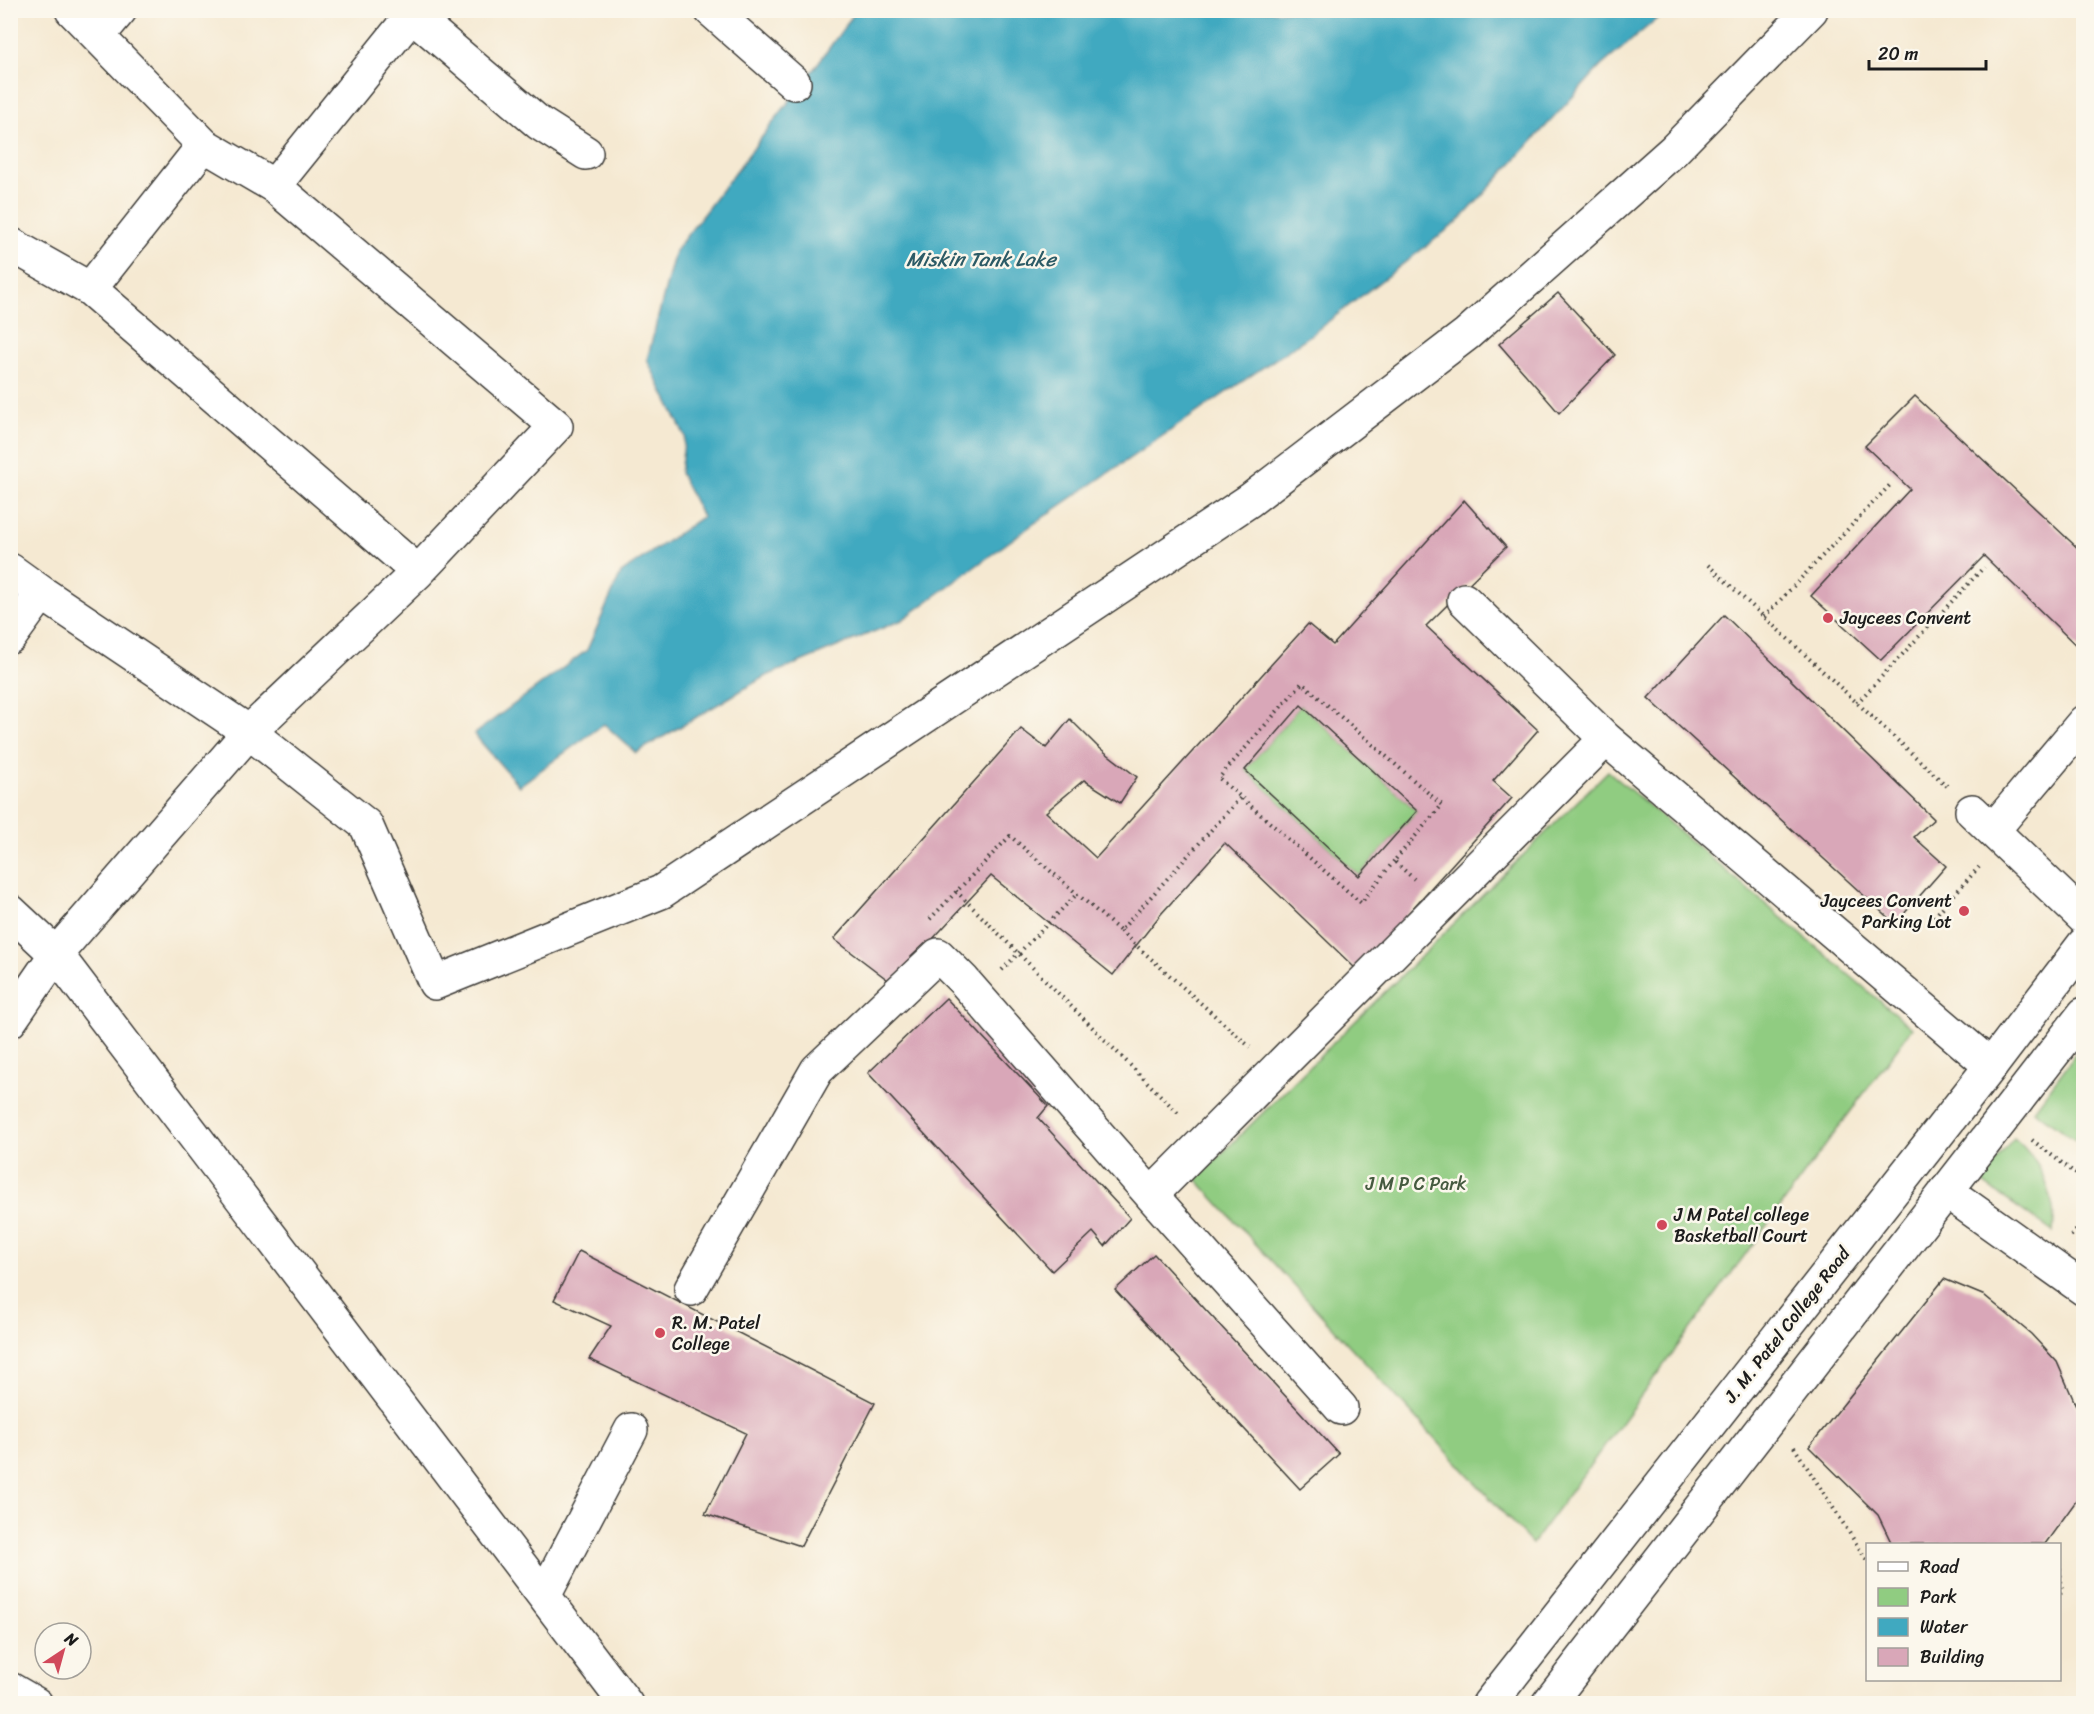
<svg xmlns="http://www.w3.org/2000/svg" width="2094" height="1714" viewBox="0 0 2094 1714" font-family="Sriracha,sans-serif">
  <rect width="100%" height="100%" fill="#fbf7ec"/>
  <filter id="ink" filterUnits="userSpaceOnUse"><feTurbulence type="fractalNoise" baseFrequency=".0167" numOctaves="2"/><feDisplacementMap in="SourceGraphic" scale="12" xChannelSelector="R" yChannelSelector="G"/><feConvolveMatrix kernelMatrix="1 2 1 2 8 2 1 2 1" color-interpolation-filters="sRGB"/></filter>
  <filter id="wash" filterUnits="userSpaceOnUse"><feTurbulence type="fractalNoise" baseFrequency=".008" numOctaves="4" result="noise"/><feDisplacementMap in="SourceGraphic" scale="24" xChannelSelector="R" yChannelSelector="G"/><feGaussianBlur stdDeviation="1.35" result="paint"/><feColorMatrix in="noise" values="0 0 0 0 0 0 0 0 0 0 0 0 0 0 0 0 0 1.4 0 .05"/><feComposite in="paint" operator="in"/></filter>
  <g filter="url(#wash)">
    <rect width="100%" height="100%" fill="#f5e9d2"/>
    <path fill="#90cc81" stroke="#56744e" stroke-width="1.5" d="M1301,705L1417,811L1359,876L1245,770Z
      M1608,771L1912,1028L1532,1544L1196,1179Z
      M2083,1044V1146L2034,1110Z
      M2014,1138C2040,1159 2058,1198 2053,1232L1980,1181Z"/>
    <path fill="#40a9c0" stroke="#2e626e" stroke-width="1.5" d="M856,11H1666L1601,66L1460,220L1312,334L1032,525L902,620L764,677L636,753L604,724L519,786L474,734L587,650L621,573L702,517L680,473L685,436L647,360L675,251L813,70Z"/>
    <g id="blocks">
      <path fill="#d9a7b8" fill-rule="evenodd" d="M1558,293L1615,355L1559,413L1499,344Z
        M1915,396L2084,554V653L1984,556L1881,660L1811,596L1910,489L1865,446Z
        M1464,500L1506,547L1426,626L1538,730L1493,781L1512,798L1357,970L1225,843L1161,914L1113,975L991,876L892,983L834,939L1021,729L1046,748L1070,719L1097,746L1137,777L1120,803L1084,780L1046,812L1096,858L1308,624L1333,645ZM1301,705L1417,811L1359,876L1245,770Z
        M1724,615L1934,819L1914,837L1946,866L1895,924L1648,698Z
        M946,998L1048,1106L1038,1118L1130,1218L1105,1246L1093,1232L1052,1271L868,1073Z
        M579,1251L875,1403L801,1546L705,1514L746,1433L589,1359L611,1326L554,1300Z
        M1154,1254L1339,1454L1300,1489L1115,1290Z
        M1944,1279L1985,1296L2031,1334L2057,1362L2084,1424L2079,1442L2084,1446V1490L2045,1544H1892L1878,1515L1809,1447Z"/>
    </g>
  </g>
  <g filter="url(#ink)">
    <use href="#blocks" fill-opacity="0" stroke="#3d3b37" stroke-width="1.5"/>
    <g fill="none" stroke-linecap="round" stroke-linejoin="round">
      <g stroke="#3d3b37" stroke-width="36">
        <path id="minor" d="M711,10L794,83
          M412,15L539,123L586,153
          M98,36L120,10
          M204,145L274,186L416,10
          M274,186L556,426L418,572
          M10,244L90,289
          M10,570L42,593L249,732L418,572L90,289L204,145L72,10
          M1464,600L1606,739
          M10,637L42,593
          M1972,811L2084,918
          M1993,830L2084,722
          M10,911L56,954L249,732L366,825L435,983L661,892L1250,500L1467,334L1674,150L1811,10
          M10,1021L56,954L626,1704
          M1946,1191L2084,1289
          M1151,1195L1341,1408
          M691,1289L817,1070L938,955L964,981L1151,1195L1606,739L1991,1066
          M544,1596L631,1430
          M10,1689L36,1704"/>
      </g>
      <g stroke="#3d3b37" stroke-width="36">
        <path id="secondary" d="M1489,1704L1991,1066L2084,944
          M1548,1704L2084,1014"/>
      </g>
      <path stroke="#3d3b37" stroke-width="4" stroke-dasharray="1.5 4.5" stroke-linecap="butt" d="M1708,565L1948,787
        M1764,617L1891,484
        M1857,703L1984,567
        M1394,861L1361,903L1219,778L1302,683L1442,805L1394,861L1414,879
        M956,891L1179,1114
        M1934,917L1979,867
        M930,919L1010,836L1120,931L1241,797
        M1120,931L1250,1047
        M1002,970L1077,894
        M2032,1140L2084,1180
        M2071,1236L2084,1220
        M1794,1447L1868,1562
        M2060,1569L2062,1592L2060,1594"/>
      <use href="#minor" stroke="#fff" stroke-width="33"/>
      <use href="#secondary" stroke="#fff" stroke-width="33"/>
    </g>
  </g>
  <g fill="#d1495b" stroke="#fbf7ec" stroke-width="2">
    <circle cx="1828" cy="618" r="6"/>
    <circle cx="1964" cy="911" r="6"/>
    <circle cx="1662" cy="1225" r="6"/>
    <circle cx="660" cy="1333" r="6"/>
  </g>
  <g text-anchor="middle" stroke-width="5" stroke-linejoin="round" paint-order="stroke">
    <g font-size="18" fill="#1c1c1c" stroke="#fbf7ec" text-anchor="start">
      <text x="1840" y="624">Jaycees Convent</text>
      <text x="1952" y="907" text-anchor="end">Jaycees Convent<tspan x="1952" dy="21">Parking Lot</tspan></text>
      <text x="1674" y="1221">J M Patel college<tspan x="1674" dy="21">Basketball Court</tspan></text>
      <text x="672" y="1329">R. M. Patel<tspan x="672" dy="21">College</tspan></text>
    </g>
    <g font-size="18" fill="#455a3f" stroke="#fbf7ec">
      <text x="1416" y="1190">J M P C Park</text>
    </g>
    <g font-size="18" fill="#1c1c1c" stroke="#fbf7ec">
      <text transform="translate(1787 1325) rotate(-52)" y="6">J. M. Patel College Road</text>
    </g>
    <g font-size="20" font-style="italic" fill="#2c5b66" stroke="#fbf7ec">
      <text x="981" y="266">Miskin Tank Lake</text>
    </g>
  </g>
  <rect width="2094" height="1714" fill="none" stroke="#fbf7ec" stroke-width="36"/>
  <rect x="1866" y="1543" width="195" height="138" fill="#fbf7ec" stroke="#a29f99" stroke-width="1.5"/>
  <rect x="1878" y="1562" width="30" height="9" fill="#ffffff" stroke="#a29f99" stroke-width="1.5"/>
  <text x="1920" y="1573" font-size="18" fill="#1c1c1c">Road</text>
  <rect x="1878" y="1588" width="30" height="18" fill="#90cc81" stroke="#a29f99" stroke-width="1.5"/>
  <text x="1920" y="1603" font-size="18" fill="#1c1c1c">Park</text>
  <rect x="1878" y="1618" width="30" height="18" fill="#40a9c0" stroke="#a29f99" stroke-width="1.5"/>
  <text x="1920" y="1633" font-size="18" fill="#1c1c1c">Water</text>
  <rect x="1878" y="1648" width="30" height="18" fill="#d9a7b8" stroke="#a29f99" stroke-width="1.5"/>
  <text x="1920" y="1663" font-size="18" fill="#1c1c1c">Building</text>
  <g transform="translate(63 1651) rotate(36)"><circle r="28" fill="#fbf7ec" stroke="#a29f99" stroke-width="1.5"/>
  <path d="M0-4.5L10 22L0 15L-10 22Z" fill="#d1495b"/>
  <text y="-9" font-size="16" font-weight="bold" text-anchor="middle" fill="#1c1c1c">N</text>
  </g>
  <path d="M1869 60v9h117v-9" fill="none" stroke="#1c1c1c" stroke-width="3"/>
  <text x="1878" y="60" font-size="18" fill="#1c1c1c" stroke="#fbf7ec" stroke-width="4.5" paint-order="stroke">20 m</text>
</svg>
